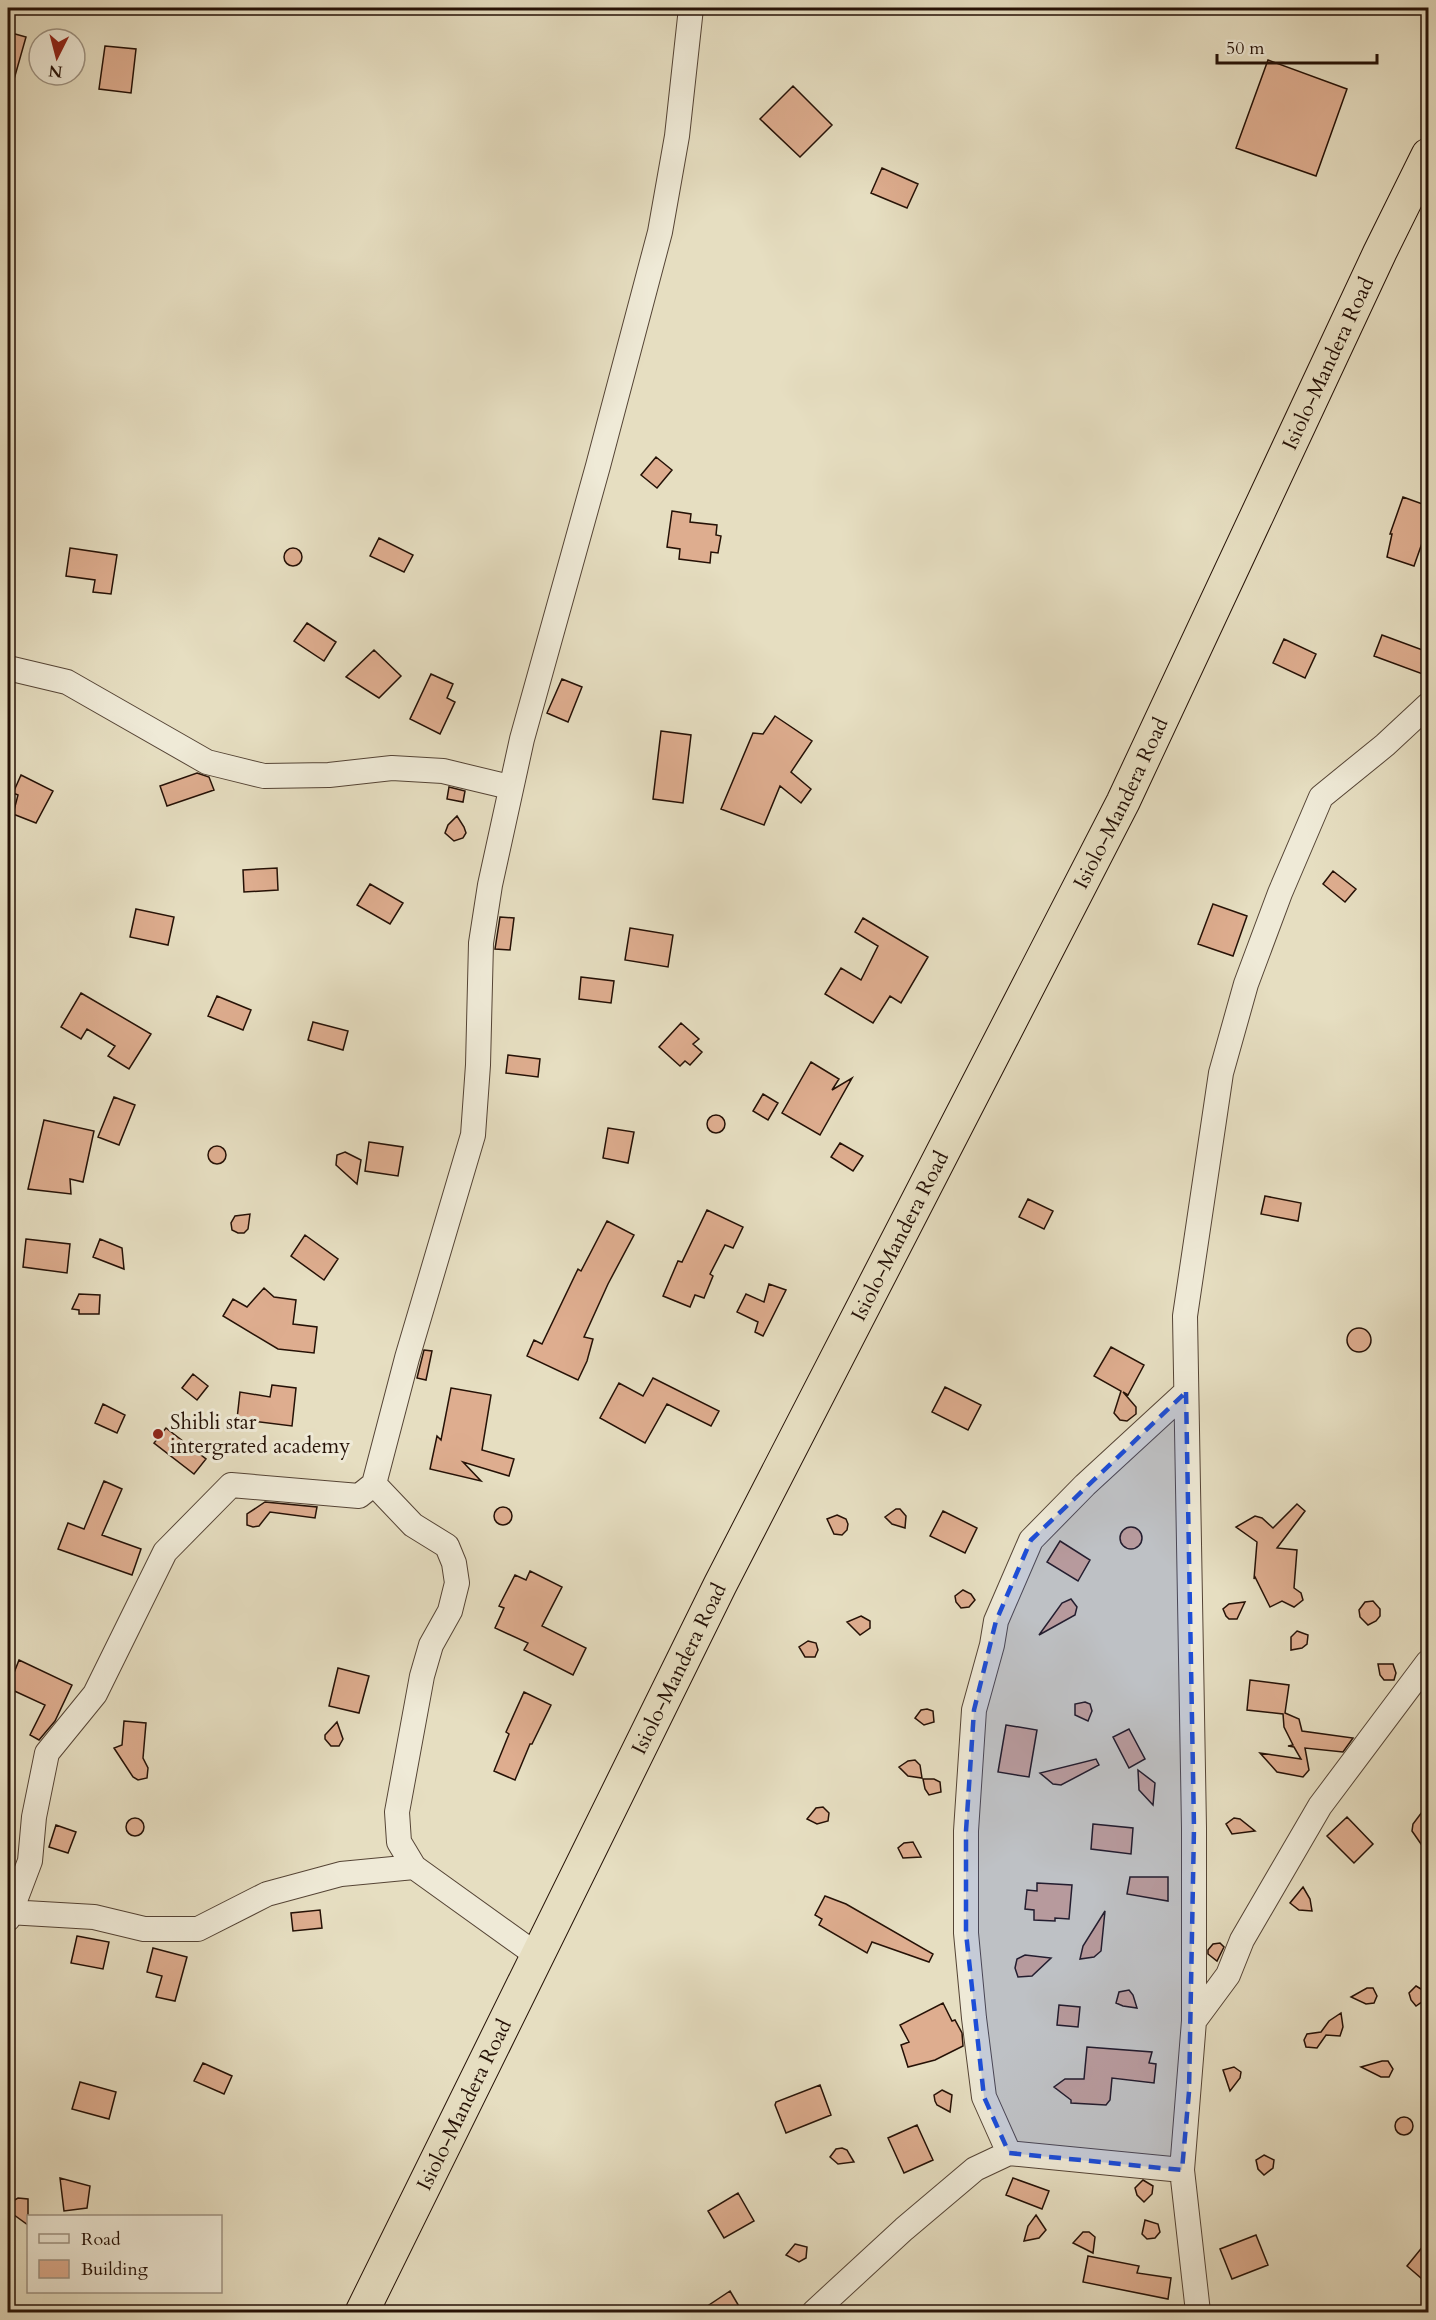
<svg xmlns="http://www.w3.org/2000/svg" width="1436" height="2320" viewBox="0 0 1436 2320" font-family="Cardo,serif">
  <rect width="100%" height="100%" fill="#e6dec1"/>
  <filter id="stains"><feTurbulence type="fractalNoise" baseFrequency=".00333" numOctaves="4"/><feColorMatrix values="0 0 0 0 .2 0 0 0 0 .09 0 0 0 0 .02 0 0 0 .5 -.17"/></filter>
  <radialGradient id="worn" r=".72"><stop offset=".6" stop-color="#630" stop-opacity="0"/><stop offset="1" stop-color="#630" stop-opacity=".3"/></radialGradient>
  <path fill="#dead8f" stroke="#251106" stroke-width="1.5" d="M8,32L26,37L13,83L8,82Z
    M105,46L136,49L131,93L99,89Z
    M1268,60L1347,89L1316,176L1236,148Z
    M793,86L832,125L800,157L760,119Z
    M882,168L918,184L907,208L871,193Z
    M656,457L672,470L657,488L641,475Z
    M1403,497L1428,506V526L1414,566L1387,557L1392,534H1390Z
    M672,511L691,514L690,522L717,525L716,535L721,536L718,553L711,552L710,563L679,559L680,549L667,547Z
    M379,538L413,555L404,572L370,556Z
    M284 557a9 9 0 1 1 18 0a9 9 0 1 1-18 0Z
    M70,548L117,555L111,594L93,592L95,580L66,576Z
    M307,623L336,642L324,661L294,641Z
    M1382,635L1428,652V676L1374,656Z
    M1284,639L1316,654L1305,678L1273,663Z
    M374,650L401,676L379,698L346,677Z
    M431,674L453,684L447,698L455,702L440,734L410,719Z
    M562,679L582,687L568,722L547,713Z
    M775,716L812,741L791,772L811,789L801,803L780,786L764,825L721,809L753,733L763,734Z
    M661,731L691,735L683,803L653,799Z
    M197,773L209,777L214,790L167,806L160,786Z
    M21,775L53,791L36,823L13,814L18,795L13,793Z
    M449,787L465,791L463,802L447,799Z
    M457,816L464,827L466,833L463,838L454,841L445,833L448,825Z
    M277,868L278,890L244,892L243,870Z
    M1333,871L1356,889L1345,902L1323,884Z
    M370,884L403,903L390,924L357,905Z
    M1213,904L1247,916L1233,956L1198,944Z
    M136,909L174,917L168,945L130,937Z
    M500,917L514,918L510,950L495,949Z
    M863,918L928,957L901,1003L890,996L873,1023L825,994L841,968L861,980L878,946L855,932Z
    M630,928L673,935L668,967L625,960Z
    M581,977L614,981L611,1003L579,999Z
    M81,993L151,1034L129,1069L108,1056L115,1046L87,1029L81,1039L61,1027Z
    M217,996L251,1010L243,1030L208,1016Z
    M313,1022L348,1031L343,1050L308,1040Z
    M681,1023L699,1039L693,1044L702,1052L690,1065L685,1061L680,1066L659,1047Z
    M508,1055L540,1059L538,1077L506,1073Z
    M811,1062L839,1079L832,1090L852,1078L820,1135L782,1113Z
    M763,1094L778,1103L768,1120L753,1111Z
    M114,1097L135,1105L119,1145L98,1137Z
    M707 1124a9 9 0 1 1 18 0a9 9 0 1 1-18 0Z
    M44,1120L94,1131L83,1182L70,1179L71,1194L28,1189Z
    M608,1128L634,1132L628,1163L603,1158Z
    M369,1142L403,1147L398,1176L365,1171Z
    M840,1143L863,1156L853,1171L831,1157Z
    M208 1155a9 9 0 1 1 18 0a9 9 0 1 1-18 0Z
    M345,1152L361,1160L357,1184L336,1165L337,1155Z
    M1265,1196L1301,1203L1298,1221L1261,1214Z
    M1028,1199L1053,1211L1044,1229L1019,1217Z
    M707,1210L743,1227L733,1248L725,1245L710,1274L713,1276L704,1298L695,1295L690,1307L663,1296L678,1261L682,1262Z
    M250,1214L248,1229L244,1233H238L232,1230L231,1223L235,1216Z
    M607,1221L634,1235L608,1284L584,1337L593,1339L587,1361L578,1380L527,1356L534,1340L542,1344L578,1269L581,1271Z
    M305,1235L338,1259L324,1280L291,1256Z
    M26,1239L70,1244L67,1273L23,1267Z
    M100,1239L122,1248L124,1269L93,1257Z
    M769,1284L786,1290L763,1336L755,1332L758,1322L737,1312L746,1294L764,1302Z
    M264,1288L274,1297L296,1300L293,1324L317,1327L314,1353L278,1349L223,1316L233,1299L247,1307Z
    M79,1294L100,1295L99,1314H79V1310L72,1309Z
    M1347 1340a12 12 0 1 1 24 0a12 12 0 1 1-24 0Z
    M1111,1347L1144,1365L1128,1395L1123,1392L1136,1407V1414L1127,1421L1120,1420L1114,1413L1121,1391L1094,1376Z
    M424,1350L432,1351L426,1380L417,1378Z
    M193,1374L208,1386L197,1400L182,1388Z
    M653,1378L719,1411L711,1426L667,1404L645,1443L600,1418L619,1383L643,1396Z
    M272,1385L296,1388L292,1426L237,1419L240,1392L270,1397Z
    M945,1387L981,1405L968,1430L932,1412Z
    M451,1388L491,1395L482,1450L514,1459L509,1476L463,1462L481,1481L430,1469L437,1436L441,1440Z
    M103,1404L125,1415L117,1433L95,1423Z
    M166,1428L206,1459L194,1474L154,1443Z
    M104,1481L122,1489L102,1535L141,1549L132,1575L58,1549L68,1523L84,1529Z
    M265,1502L317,1507L315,1518L270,1512L259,1526L253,1527L247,1525V1514Z
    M1297,1504L1305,1511L1277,1548L1297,1550L1294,1588L1301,1593L1303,1600L1294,1607L1282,1601L1270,1607L1255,1577L1254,1579L1257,1542L1236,1527L1255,1516L1262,1518L1273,1528Z
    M494 1516a9 9 0 1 1 18 0a9 9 0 1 1-18 0Z
    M896,1509H900L906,1516L905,1528L892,1524L885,1517Z
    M943,1511L977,1528L965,1553L930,1536Z
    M837,1515L846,1519L848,1524L847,1530L842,1535L834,1534L827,1519Z
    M1120 1538a11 11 0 1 1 22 0a11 11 0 1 1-22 0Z
    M1060,1541L1090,1560L1078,1581L1047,1562Z
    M530,1571L562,1587L542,1626L586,1648L573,1675L524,1650L528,1643L495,1628L504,1608L499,1606L515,1575L526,1580Z
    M963,1590L971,1594L975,1600L969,1607L961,1608L956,1602L955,1596Z
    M1071,1599L1077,1607L1075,1615L1039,1635L1062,1603Z
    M1373,1601L1380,1609V1616L1376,1621L1368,1625L1360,1617L1359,1610L1365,1602Z
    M1245,1602L1237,1619H1229L1226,1616L1223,1609L1229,1604Z
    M861,1616L870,1621V1628L860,1635L847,1622Z
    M1297,1631L1308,1635L1307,1644L1302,1648L1291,1650V1637Z
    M808,1641L816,1643L818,1650L815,1657H805L799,1647Z
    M19,1660L72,1685L55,1721L39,1740L30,1735L45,1705L8,1688Z
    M1378,1664H1393L1396,1673L1394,1680H1384L1380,1675Z
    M338,1668L369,1676L359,1713L329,1706Z
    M1250,1680L1289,1685L1285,1713L1299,1719L1302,1731L1353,1738L1343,1752L1305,1748L1309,1770L1303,1777L1277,1772L1260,1753L1301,1759L1294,1747L1288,1746L1293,1745L1284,1727L1283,1714L1247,1710Z
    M524,1692L551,1705L532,1744H530L515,1780L494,1771L509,1734L506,1732Z
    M1085,1702L1090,1704L1092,1711L1088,1721L1075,1715V1704Z
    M927,1709L933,1711L934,1722L924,1725L915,1718L921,1710Z
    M124,1721L146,1723L143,1758L148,1768L147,1778L138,1780L133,1777L114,1748L122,1745Z
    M337,1722L343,1739L339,1746H331L325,1739V1735Z
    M1006,1725L1037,1730L1029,1777L998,1772Z
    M1129,1729L1145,1759L1129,1768L1113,1737Z
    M1096,1759L1099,1765L1061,1785L1053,1784L1040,1773Z
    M915,1760L920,1765L922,1778L908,1776L899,1767L908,1761Z
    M1138,1770L1155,1783L1153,1805L1139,1790Z
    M923,1779H934L940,1782L941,1792L929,1795L925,1789Z
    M1428,1804V1854L1412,1831L1413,1824Z
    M823,1807L829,1813L828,1821L817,1824L807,1819L816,1808Z
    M1347,1817L1373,1844L1354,1863L1327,1836Z
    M1234,1818L1240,1819L1255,1831L1232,1834L1226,1824Z
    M126 1827a9 9 0 1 1 18 0a9 9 0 1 1-18 0Z
    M1093,1824L1133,1828L1131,1854L1091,1849Z
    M56,1825L76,1832L68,1853L49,1847Z
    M913,1842L921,1857L903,1858L898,1848L904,1843Z
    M1130,1877H1168V1901L1127,1894Z
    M1037,1883L1072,1885L1069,1919L1055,1918V1921L1034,1920V1910L1025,1909L1027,1890L1037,1891Z
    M1303,1887L1310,1899L1312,1911L1299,1910L1290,1903Z
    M825,1896L846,1904L933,1954L929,1962L872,1942L867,1953L819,1925L822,1919L815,1915Z
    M320,1910L322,1928L293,1931L291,1913Z
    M1105,1911L1101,1951L1094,1957L1080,1959L1083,1946Z
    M77,1936L109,1942L103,1969L71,1963Z
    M1220,1943L1224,1947L1217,1961L1208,1954V1950L1213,1944Z
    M153,1948L187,1957L175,2001L156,1997L162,1976L147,1972Z
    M1025,1955L1051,1958L1032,1976L1018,1977L1015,1968L1017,1959Z
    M1416,1986L1426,1992V1999L1416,2006L1411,2000L1409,1993Z
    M1367,1988H1373L1377,1996L1374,2003L1366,2004L1351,1997Z
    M1129,1990L1133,1995L1137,2008L1123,2006L1116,2003L1119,1992Z
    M943,2003L952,2021L955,2020L962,2033L963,2046L935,2060L908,2067L901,2045L909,2042L900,2025Z
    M1059,2005L1080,2007L1078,2027L1057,2025Z
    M1341,2013L1343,2027L1340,2036L1326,2035L1317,2048L1306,2047L1304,2040L1307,2034L1321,2032L1329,2021Z
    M1087,2047L1152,2052L1149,2063L1156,2064L1154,2083L1112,2078L1110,2100L1106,2105L1071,2103V2100L1054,2087L1065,2079H1084Z
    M1382,2061H1388L1393,2069L1389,2077H1381L1361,2067Z
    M203,2063L232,2076L224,2094L194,2081Z
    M1234,2067L1241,2072L1240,2078L1230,2091L1223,2070Z
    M80,2082L116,2092L109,2119L72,2109Z
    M820,2085L831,2115L786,2133L775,2105L776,2102Z
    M942,2090L952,2095L950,2112L937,2105L935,2101L934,2095Z
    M1395 2126a9 9 0 1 1 18 0a9 9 0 1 1-18 0Z
    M917,2125L933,2160L904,2173L888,2138Z
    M842,2148L847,2150L854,2162L838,2164L830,2157L836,2149Z
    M1264,2155L1274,2160L1273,2168L1264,2175L1258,2169L1256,2160Z
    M60,2178L90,2186L87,2208L64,2211Z
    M1013,2178L1049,2191L1042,2209L1006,2195Z
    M1143,2180L1153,2186L1152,2194L1144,2202L1137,2195L1135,2188Z
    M738,2193L754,2221L724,2238L708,2211Z
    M18,2198L28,2199V2225L10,2212L11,2202Z
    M1036,2215L1046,2230L1039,2238L1024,2241L1028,2226Z
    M1145,2220L1158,2224L1160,2232L1155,2238L1147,2239L1142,2234Z
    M1083,2232H1089L1095,2237L1093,2253L1073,2243Z
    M1256,2235L1268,2265L1232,2279L1220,2249Z
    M1428,2240V2284L1407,2266Z
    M795,2244L807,2247L806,2258L799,2262L786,2255Z
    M1088,2256L1139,2266L1137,2273L1171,2278L1168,2299L1083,2282Z
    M730,2291L743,2313H697Z"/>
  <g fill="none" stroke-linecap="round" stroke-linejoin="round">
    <g stroke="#554435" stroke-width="26">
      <path id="minor" d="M8,668L67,682L207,762L264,776L329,775L392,768L443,771L510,787
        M374,1484L413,1525L447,1546L454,1563L457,1583L450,1611L431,1645L422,1676L397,1812L399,1842L414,1867L538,1956
        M8,1912L94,1917L144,1929H198L267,1894L341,1874L414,1867
        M8,1919L30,1861L34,1817L47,1753L95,1694L165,1552L231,1485L359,1496L374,1484L407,1358L473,1135L478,1065L481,943L490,885L522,739L598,466L660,232L677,136L691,8
        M1194,2021L1228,1975L1242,1940L1320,1806L1428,1662
        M1009,2153L984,2097L974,2018L966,1933V1831L974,1710L992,1645L996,1621L1031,1540L1085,1485L1186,1392
        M814,2312L904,2229L975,2169L1009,2153L1182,2170
        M1198,2312L1182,2170L1194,2021V1828L1185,1316L1221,1073L1246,984L1280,893L1321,797L1385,745L1428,705"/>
    </g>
    <g stroke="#251106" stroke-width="35">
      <g id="highway">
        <path id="s1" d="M362,2312L720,1585L1123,802L1380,252L1428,155"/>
      </g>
    </g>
    <use href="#minor" stroke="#efead7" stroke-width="24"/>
    <use href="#highway" stroke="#e6dec1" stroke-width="33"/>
  </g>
  <path fill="#1d4ed8" fill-opacity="0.2" stroke="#1d4ed8" stroke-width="4.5" stroke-dasharray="12 8" stroke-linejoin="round" d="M1186,1392L1194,1828L1189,2092L1182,2170L1009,2153L984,2097L966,1933V1831L974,1710L996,1621L1031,1540Z"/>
  <circle fill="#8f2418" stroke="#efead7" stroke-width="2" cx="158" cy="1434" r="6"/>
  <g text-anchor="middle" stroke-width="6" stroke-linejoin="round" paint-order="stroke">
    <g font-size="21" fill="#251106" stroke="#efead7">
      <text dy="7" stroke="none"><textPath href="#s1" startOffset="2175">Isiolo-Mandera Road</textPath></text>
      <text dy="7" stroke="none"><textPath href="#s1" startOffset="1689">Isiolo-Mandera Road</textPath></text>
      <text dy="7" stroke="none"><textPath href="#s1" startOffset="1203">Isiolo-Mandera Road</textPath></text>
      <text dy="7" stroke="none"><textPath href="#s1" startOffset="717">Isiolo-Mandera Road</textPath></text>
      <text dy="7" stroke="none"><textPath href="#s1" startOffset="231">Isiolo-Mandera Road</textPath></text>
    </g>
    <g font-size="21" fill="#251106" stroke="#efead7" text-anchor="start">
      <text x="170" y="1429">Shibli star<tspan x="170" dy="24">intergrated academy</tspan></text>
    </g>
  </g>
  <rect width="1436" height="2320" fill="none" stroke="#e6dec1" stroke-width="30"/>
  <rect x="9" y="9" width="1418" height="2302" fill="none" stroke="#251106" stroke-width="3"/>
  <rect x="15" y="15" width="1406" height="2290" fill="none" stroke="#251106" stroke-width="1.5"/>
  <rect x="27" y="2215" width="195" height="78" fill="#efead7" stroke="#9e9383" stroke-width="1.5"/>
  <rect x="39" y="2234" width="30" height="9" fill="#efead7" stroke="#9e9383" stroke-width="1.5"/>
  <text x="81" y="2245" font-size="18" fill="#251106">Road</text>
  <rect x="39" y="2260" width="30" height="18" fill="#dead8f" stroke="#9e9383" stroke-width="1.5"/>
  <text x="81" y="2275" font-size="18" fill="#251106">Building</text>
  <g transform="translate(57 57) rotate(186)"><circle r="28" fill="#efead7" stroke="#9e9383" stroke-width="1.5"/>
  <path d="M0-4.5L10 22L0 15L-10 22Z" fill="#8f2418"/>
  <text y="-9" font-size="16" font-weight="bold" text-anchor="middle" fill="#251106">N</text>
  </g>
  <path d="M1217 54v9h160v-9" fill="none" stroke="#251106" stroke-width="3"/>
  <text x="1226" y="54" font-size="18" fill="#251106" stroke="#efead7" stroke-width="4.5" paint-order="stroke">50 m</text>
  <rect width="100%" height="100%" filter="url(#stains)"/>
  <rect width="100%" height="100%" fill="url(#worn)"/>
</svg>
